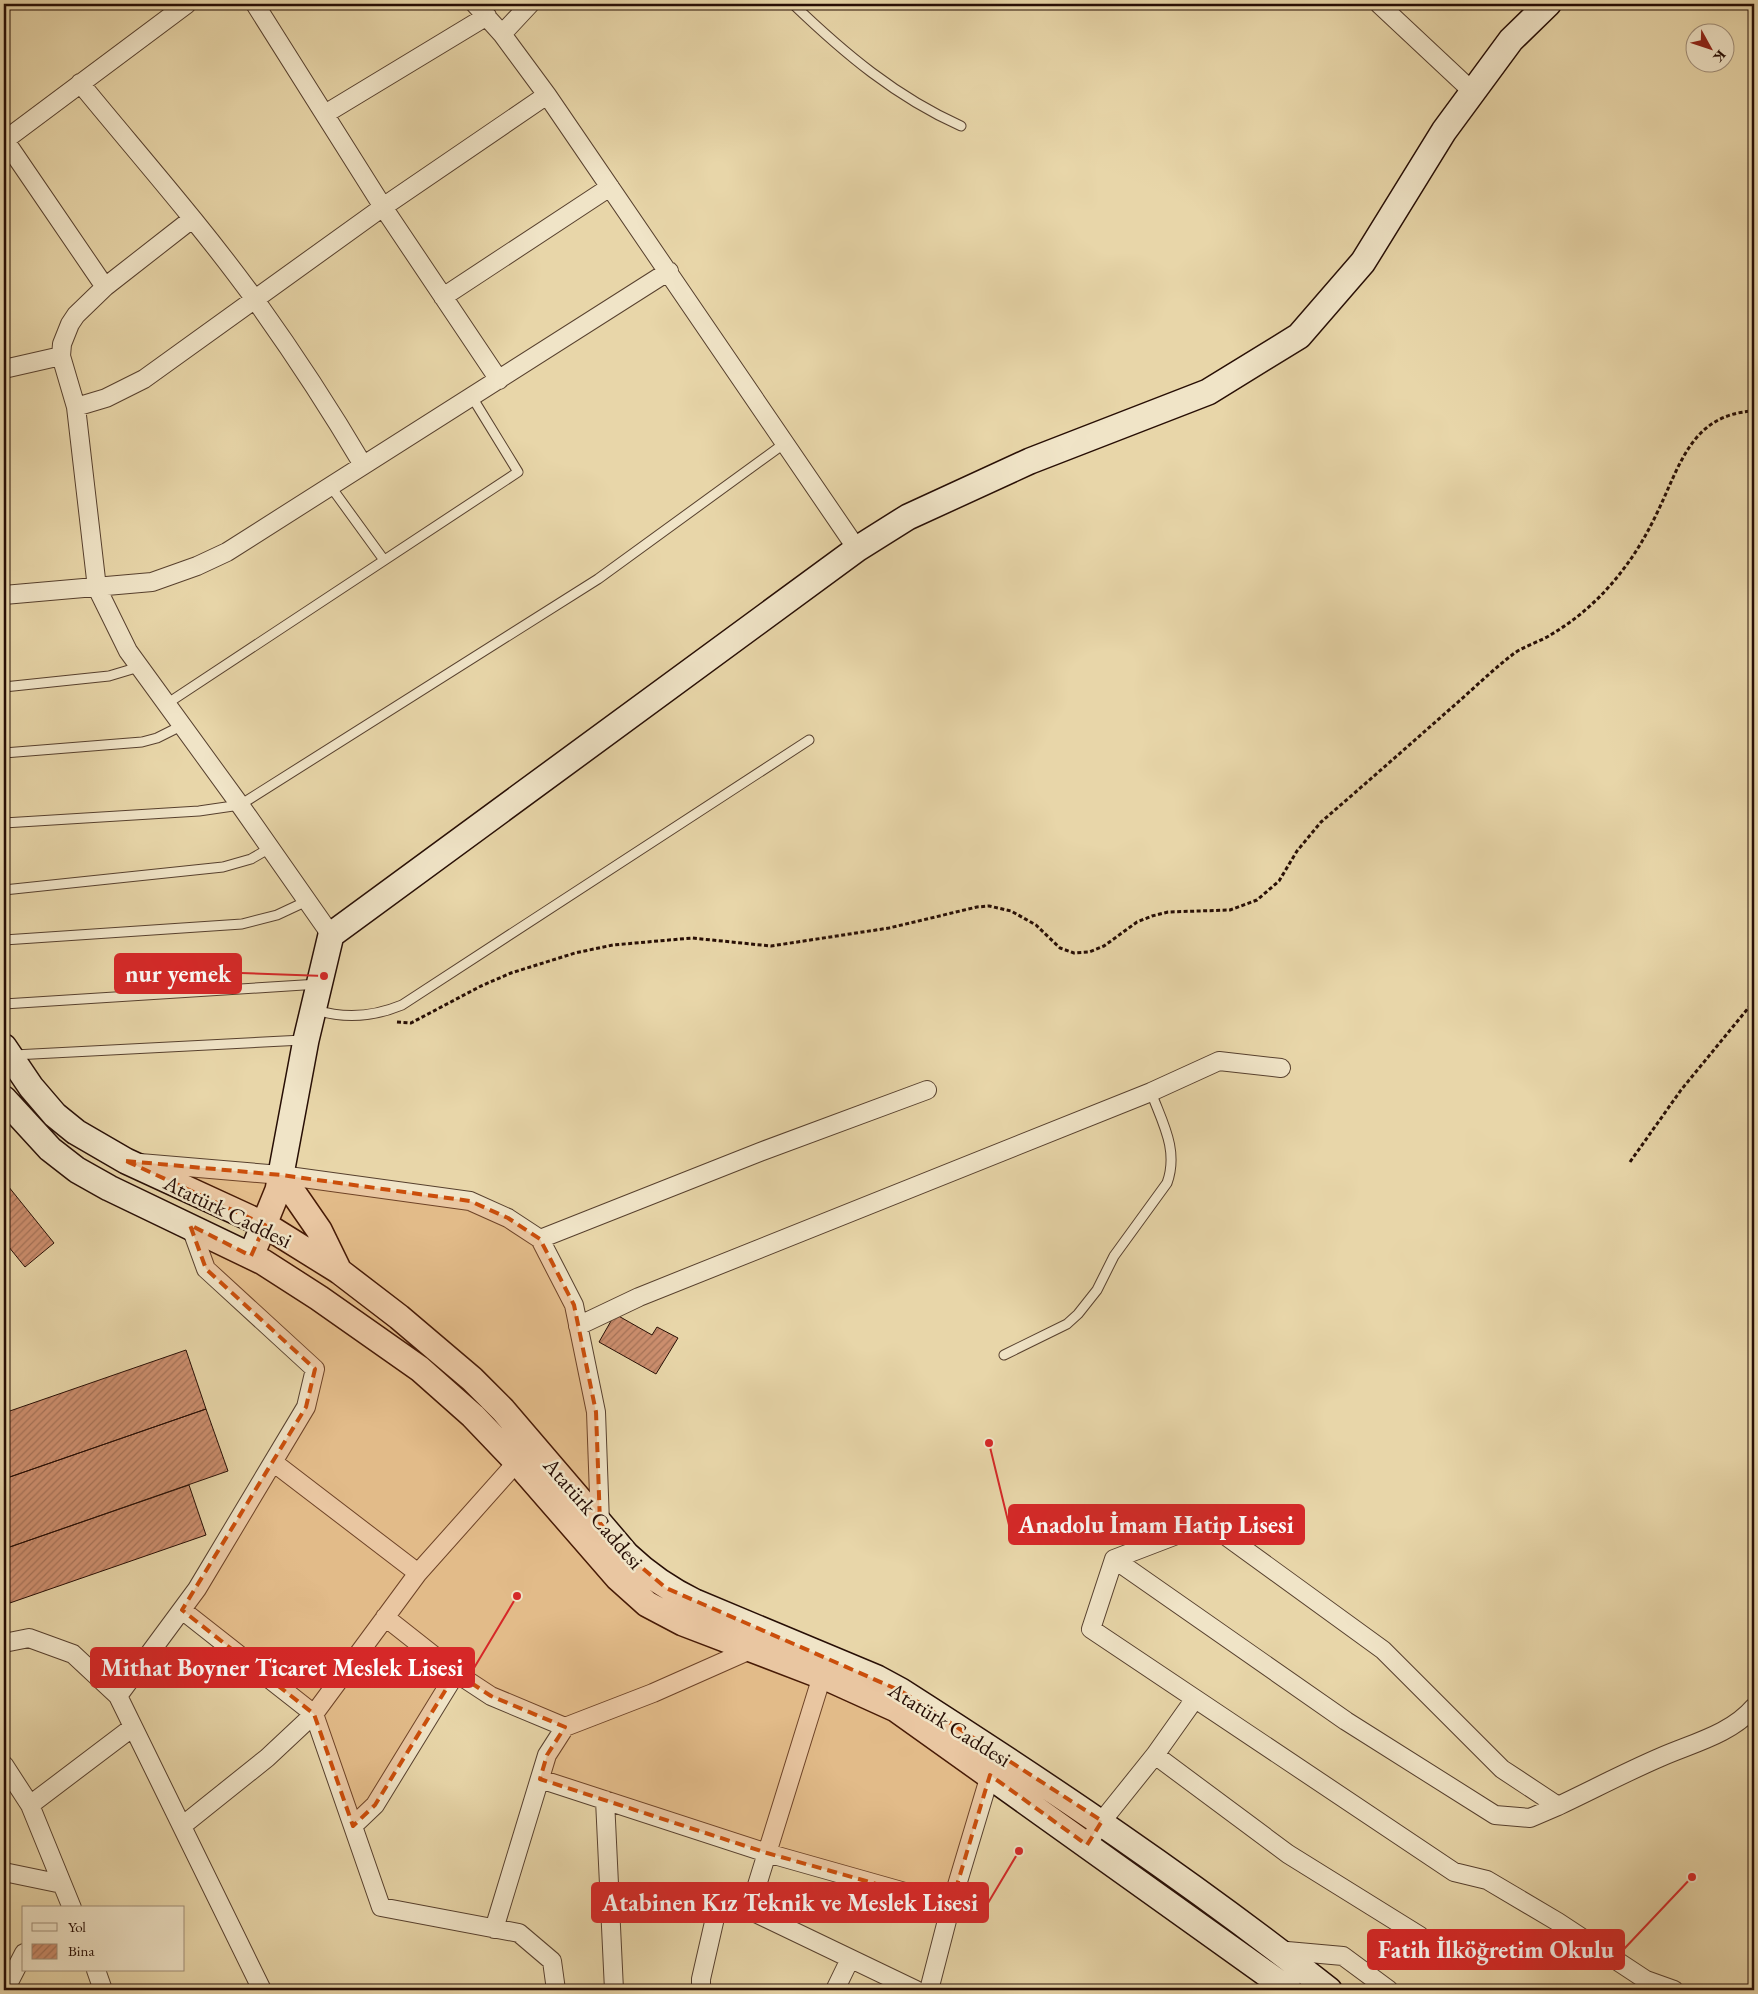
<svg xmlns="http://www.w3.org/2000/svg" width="1758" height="1994" viewBox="0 0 1758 1994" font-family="'EB Garamond',serif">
  <defs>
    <pattern id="building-hatch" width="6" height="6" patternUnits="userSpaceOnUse" patternTransform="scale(1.25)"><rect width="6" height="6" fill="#cd8f6f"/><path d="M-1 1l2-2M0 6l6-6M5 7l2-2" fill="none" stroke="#a67359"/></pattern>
  </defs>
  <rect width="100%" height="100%" fill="#e8d6a9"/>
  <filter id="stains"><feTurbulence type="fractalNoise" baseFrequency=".004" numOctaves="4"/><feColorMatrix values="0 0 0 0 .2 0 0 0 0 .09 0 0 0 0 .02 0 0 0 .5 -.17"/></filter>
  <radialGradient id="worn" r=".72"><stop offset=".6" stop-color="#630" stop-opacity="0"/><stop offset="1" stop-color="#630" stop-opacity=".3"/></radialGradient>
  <path fill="url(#building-hatch)" stroke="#270e05" d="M4,1181L54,1243L25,1267L4,1241Z
    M615,1314L652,1335L657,1327L678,1338L656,1374L599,1342Z
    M186,1350L206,1409L4,1479V1413Z
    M206,1409L228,1471L4,1549V1479Z
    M189,1485L206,1535L4,1605V1549Z"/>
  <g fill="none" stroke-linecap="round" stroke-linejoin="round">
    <g stroke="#57402e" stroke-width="11">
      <path id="lane" d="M793,4C844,53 896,97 961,126
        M331,487L384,560
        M4,687L109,676L139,667
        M168,703L518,472L472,397
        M4,753L142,742L157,738L183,725
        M4,823L199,811L240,805L598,579L785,443
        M4,890L223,867L251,859L270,848
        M4,940L242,924L277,915L307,901
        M4,1004L319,984
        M316,1010C345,1019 373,1017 402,1005L809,740
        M14,1055L303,1040
        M1004,1355L1067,1324L1078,1314L1097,1290L1114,1256L1167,1183C1179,1150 1162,1122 1151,1092"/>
    </g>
    <g stroke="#57402e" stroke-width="20">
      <path id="street" d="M255,4L383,207L499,380
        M475,4L502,34L547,95L857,549
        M1379,4L1473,92
        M502,34L530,4
        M80,83C139,155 201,225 256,301C294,354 330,409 363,465
        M325,114L487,16
        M4,139L105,287
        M5,140L187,4
        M192,219L105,287L76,315L70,324L62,344L61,356L76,407L97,588L128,651L240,805L331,935
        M443,297L610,187
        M4,369L61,356
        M76,407L106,398L144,379L383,207L547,95
        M4,595L152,582L197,566L227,552L669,271
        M140,1163L281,1175L470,1201L508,1218L540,1239L574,1305L596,1412L600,1523
        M540,1239L760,1152L927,1090
        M578,1326L639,1297L1151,1092L1219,1061L1281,1068
        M273,1462L418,1573
        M1114,1559L1346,1721L1495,1815L1530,1818L1558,1806
        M182,1610L314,1714L381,1907L519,1933L552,1961L556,1990
        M385,1617L456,1673L491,1696L565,1727
        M4,1643L29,1638L73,1654L118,1696L262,1990
        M118,1696L197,1589L306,1407L315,1369L206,1269L190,1225
        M1155,1755L1288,1854L1420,1936
        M4,1765L30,1805L72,1908
        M540,1779L767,1853L951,1905
        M605,1800L614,1990
        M30,1805L133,1727
        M182,1826L267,1758L314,1714L418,1573L517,1462
        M353,1826L375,1805L456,1673
        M1087,1845L1102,1821L1155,1755L1194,1700
        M4,1872L62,1884
        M749,1911L822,1676
        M494,1929L547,1755L565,1727L653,1693L750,1650
        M1276,1950L1343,1956L1389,1990
        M96,1970L103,1990
        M5,1990L24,1953
        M701,1990V1979L720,1896L916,1990
        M835,1990L850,1959
        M929,1990L951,1905L990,1775
        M1674,1990L1646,1980L1558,1922L1487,1880L1454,1872L1091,1629L1114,1559L1208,1523L1383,1650L1502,1769L1558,1806C1592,1790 1626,1772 1661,1757C1693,1743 1731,1734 1754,1707"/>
    </g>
    <g stroke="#270e05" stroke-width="28">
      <path id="secondary" d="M4,1047L31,1087L55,1115L76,1132L126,1161L265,1225L339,1271L399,1317L472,1379L503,1410L627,1555C648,1575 668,1589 695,1602L877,1678L901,1691C1048,1785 1192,1882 1329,1990
        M4,1099L50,1149L77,1170L109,1188L263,1262L319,1298L420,1369L473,1416L517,1462L618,1578L647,1604L683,1623L832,1680L896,1709L1289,1990
        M281,1175L319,1230L339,1271
        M251,1256L278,1190L306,1040L331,935L857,549L908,517L1030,461L1208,392L1299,336L1363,262L1444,131L1511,40L1548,4"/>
    </g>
    <path stroke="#270e05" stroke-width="3" stroke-dasharray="4 2.5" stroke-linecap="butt" d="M397,1022L411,1023L481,986L511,973L575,953L613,945L692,938L771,946L889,928L977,907L989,906L1011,911L1036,925L1060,948L1074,953L1089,952L1104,946L1137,922L1152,916L1168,912L1230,910L1257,900L1279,881L1297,851L1321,822C1364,785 1407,747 1449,710C1470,692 1490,672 1512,655C1523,646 1540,642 1552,634C1579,618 1603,596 1622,571C1636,553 1647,534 1657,513C1680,466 1691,414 1754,411
      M1630,1162L1681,1090L1754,1001"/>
    <use href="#lane" stroke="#f0e4c7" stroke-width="9"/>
    <use href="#street" stroke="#f0e4c7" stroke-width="18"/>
    <use href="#secondary" stroke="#f0e4c7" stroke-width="25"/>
  </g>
  <path fill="#cb4e0b" fill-opacity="0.2" stroke="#cb4e0b" stroke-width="4" stroke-dasharray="10 6" stroke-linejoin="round" d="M126,1161L281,1175L470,1201L508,1218L540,1239L574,1305L596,1412L600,1523L627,1555L666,1588L901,1691L1102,1821L1087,1845L990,1775L951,1905L767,1853L540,1779L547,1755L565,1727L491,1696L456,1673L375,1805L353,1826L314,1714L182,1610L306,1407L315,1369L206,1269L190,1225L251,1256L265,1225Z"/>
  <g text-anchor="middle" stroke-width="5" stroke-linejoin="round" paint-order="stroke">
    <g font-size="22" fill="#270e05" stroke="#f0e4c7">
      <text transform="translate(228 1211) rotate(26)" y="8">Atatürk Caddesi</text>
      <text transform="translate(594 1513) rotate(49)" y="8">Atatürk Caddesi</text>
      <text transform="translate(950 1724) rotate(32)" y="8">Atatürk Caddesi</text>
    </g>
  </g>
  <path fill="none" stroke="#d62828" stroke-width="2" d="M324 976L241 973M989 1443L1009 1525M517 1596L474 1668M1019 1851L988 1903M1692 1877L1624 1949"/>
  <g fill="#d62828" stroke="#f0e4c7" stroke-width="2">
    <circle cx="324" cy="976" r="5"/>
    <circle cx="989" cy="1443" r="5"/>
    <circle cx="517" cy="1596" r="5"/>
    <circle cx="1019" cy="1851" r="5"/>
    <circle cx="1692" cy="1877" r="5"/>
  </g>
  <g fill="#d62828" stroke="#d62828" stroke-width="2">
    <rect x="115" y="954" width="126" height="39" rx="5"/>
    <rect x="1009" y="1505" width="295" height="39" rx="5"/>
    <rect x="91" y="1648" width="383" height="39" rx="5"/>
    <rect x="592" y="1883" width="396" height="39" rx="5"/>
    <rect x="1368" y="1930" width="256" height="39" rx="5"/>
  </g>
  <g font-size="24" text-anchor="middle" font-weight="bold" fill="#fff">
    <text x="178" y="982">nur yemek</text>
    <text x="1156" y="1533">Anadolu İmam Hatip Lisesi</text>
    <text x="282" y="1676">Mithat Boyner Ticaret Meslek Lisesi</text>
    <text x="790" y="1911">Atabinen Kız Teknik ve Meslek Lisesi</text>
    <text x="1496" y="1958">Fatih İlköğretim Okulu</text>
  </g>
  <rect width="1758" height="1994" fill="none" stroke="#e8d6a9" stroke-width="20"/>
  <rect x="5" y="5" width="1748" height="1984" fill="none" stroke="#270e05" stroke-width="2.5"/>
  <rect x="10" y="10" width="1738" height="1974" fill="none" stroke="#270e05"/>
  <rect x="22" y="1906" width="162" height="65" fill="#f0e4c7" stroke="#a08e79"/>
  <rect x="32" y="1923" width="25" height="8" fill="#f0e4c7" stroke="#a08e79"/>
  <text x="68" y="1932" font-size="15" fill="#270e05">Yol</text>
  <rect x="32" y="1944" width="25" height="15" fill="url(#building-hatch)" stroke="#a08e79"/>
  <text x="68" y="1956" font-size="15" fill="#270e05">Bina</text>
  <g transform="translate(1710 48) rotate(130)"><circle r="24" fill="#f0e4c7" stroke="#a08e79"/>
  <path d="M0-4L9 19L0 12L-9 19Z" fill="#8f2418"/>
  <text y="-8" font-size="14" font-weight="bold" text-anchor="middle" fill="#270e05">K</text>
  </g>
  <rect width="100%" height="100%" filter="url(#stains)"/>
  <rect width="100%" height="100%" fill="url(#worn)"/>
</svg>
